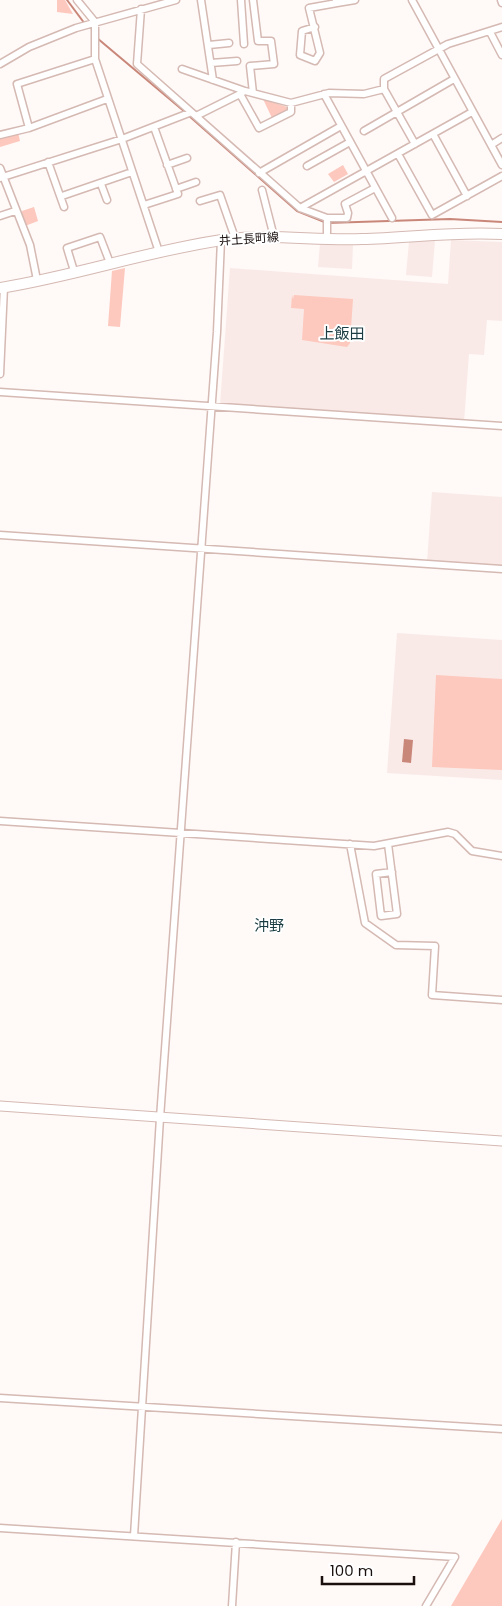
<svg xmlns="http://www.w3.org/2000/svg" width="502" height="1606" viewBox="0 0 502 1606" font-family="Poppins,'Noto Sans JP',sans-serif">
  <rect width="100%" height="100%" fill="#fff9f7"/>
  <path fill="#faeae7" d="M435,240L432,277L406,275L409,242Z
    M451,240L502,242V321L487,320L484,355L469,354L464,422L220,405L230,268L448,284Z
    M320,244L353,245L352,269L318,267Z
    M432,492L502,497V567L427,562Z
    M397,633L502,640V780L387,773Z"/>
  <path fill="#fdc8bd" d="M57,0H65L73,14L57,12Z
    M263,99L287,107L288,110L272,118Z
    M18,132L20,141L0,147V138Z
    M343,165L348,174L334,182L328,174Z
    M34,207L38,221L25,226L21,214L22,211Z
    M125,268L120,327L108,326L112,271Z
    M292,295L293,299L294,295L353,299L350,343L347,347L302,340L304,309L291,308Z
    M436,675L502,679V770L432,767Z
    M502,1519V1606H451Z"/>
  <path fill="#c9877a" d="M404,739L413,740L411,763L402,762Z"/>
  <g fill="none" stroke-linecap="round" stroke-linejoin="round">
    <path stroke="#c9877a" stroke-width="2" d="M67,0L85,24
      M97,38L185,112
      M188,115L297,211L327,223L450,219L502,222"/>
    <g stroke="#d5b9b3" stroke-width="9">
      <path id="street" d="M77,0L95,22V59L159,252
        M201,0L213,80
        M241,0L244,44
        M253,0L258,41H271L274,64L250,66L253,93
        M336,0L337,3L355,0
        M412,0L502,165
        M501,0L502,3
        M141,9L137,64L300,208L327,218H347L348,213L345,204L375,188
        M315,27L302,31L300,55L315,61L320,53L309,8L337,3
        M490,32L502,55
        M209,45L229,43
        M211,63L237,61
        M0,64L29,47L76,28L176,0
        M182,69L245,91L291,103L329,93L364,94L384,89
        M240,94L259,128L291,112V103
        M324,94L392,218
        M196,116L242,93
        M29,128L17,84L95,59
        M364,131L454,79
        M433,134L467,196
        M0,135L29,128L107,99
        M415,144L384,89V79L448,44L502,27
        M491,145L502,138
        M398,154L432,215L502,176
        M48,162L64,207
        M167,165L187,158
        M307,166L350,142
        M0,168L30,245L37,280
        M259,173L341,126
        M0,178L122,139L189,113
        M101,184L107,200
        M176,189L196,182
        M262,190L274,237
        M62,196L132,172
        M200,201L220,195L235,238
        M144,205L178,194L154,127
        M300,208L472,112
        M0,216L15,211
        M327,218V239
        M74,271L67,248L100,237L110,263
        M0,374L4,287
        M0,392L502,426
        M0,535L502,569
        M0,821L374,846L448,832L455,834L472,851L502,856
        M350,844L365,923L396,945L435,946L432,995L502,1000
        M388,844L397,914L381,916L376,874L392,872
        M0,1398L502,1429
        M0,1528L455,1557L426,1606
        M134,1536L160,1118L217,332L221,240
        M232,1606L236,1542"/>
    </g>
    <g stroke="#d5b9b3" stroke-width="11">
      <path id="secondary" d="M0,1106L502,1141"/>
    </g>
    <g stroke="#d5b9b3" stroke-width="12">
      <path id="primary" d="M0,288C75,276 147,251 222,240C269,233 315,241 362,239C409,238 455,231 502,234"/>
    </g>
    <use href="#street" stroke="#fff" stroke-width="6"/>
    <use href="#secondary" stroke="#fff" stroke-width="9"/>
    <use href="#primary" stroke="#fff" stroke-width="10"/>
  </g>
  <g text-anchor="middle" stroke-width="4" stroke-linejoin="round" paint-order="stroke">
    <g font-size="12" fill="#19100e" stroke="#fff">
      <text transform="translate(249 239) rotate(-4)" y="4">井土長町線</text>
    </g>
    <g font-size="15" fill="#1b3c42" stroke="#fff">
      <text x="342" y="339">上飯田</text>
      <text x="269" y="931">沖野</text>
    </g>
  </g>
  <path d="M322 1576v8h92v-8" fill="none" stroke="#19100e" stroke-width="2.5"/>
  <text x="330" y="1576" font-size="15" fill="#19100e" stroke="#ffffff" stroke-width="4" paint-order="stroke">100 m</text>
</svg>
